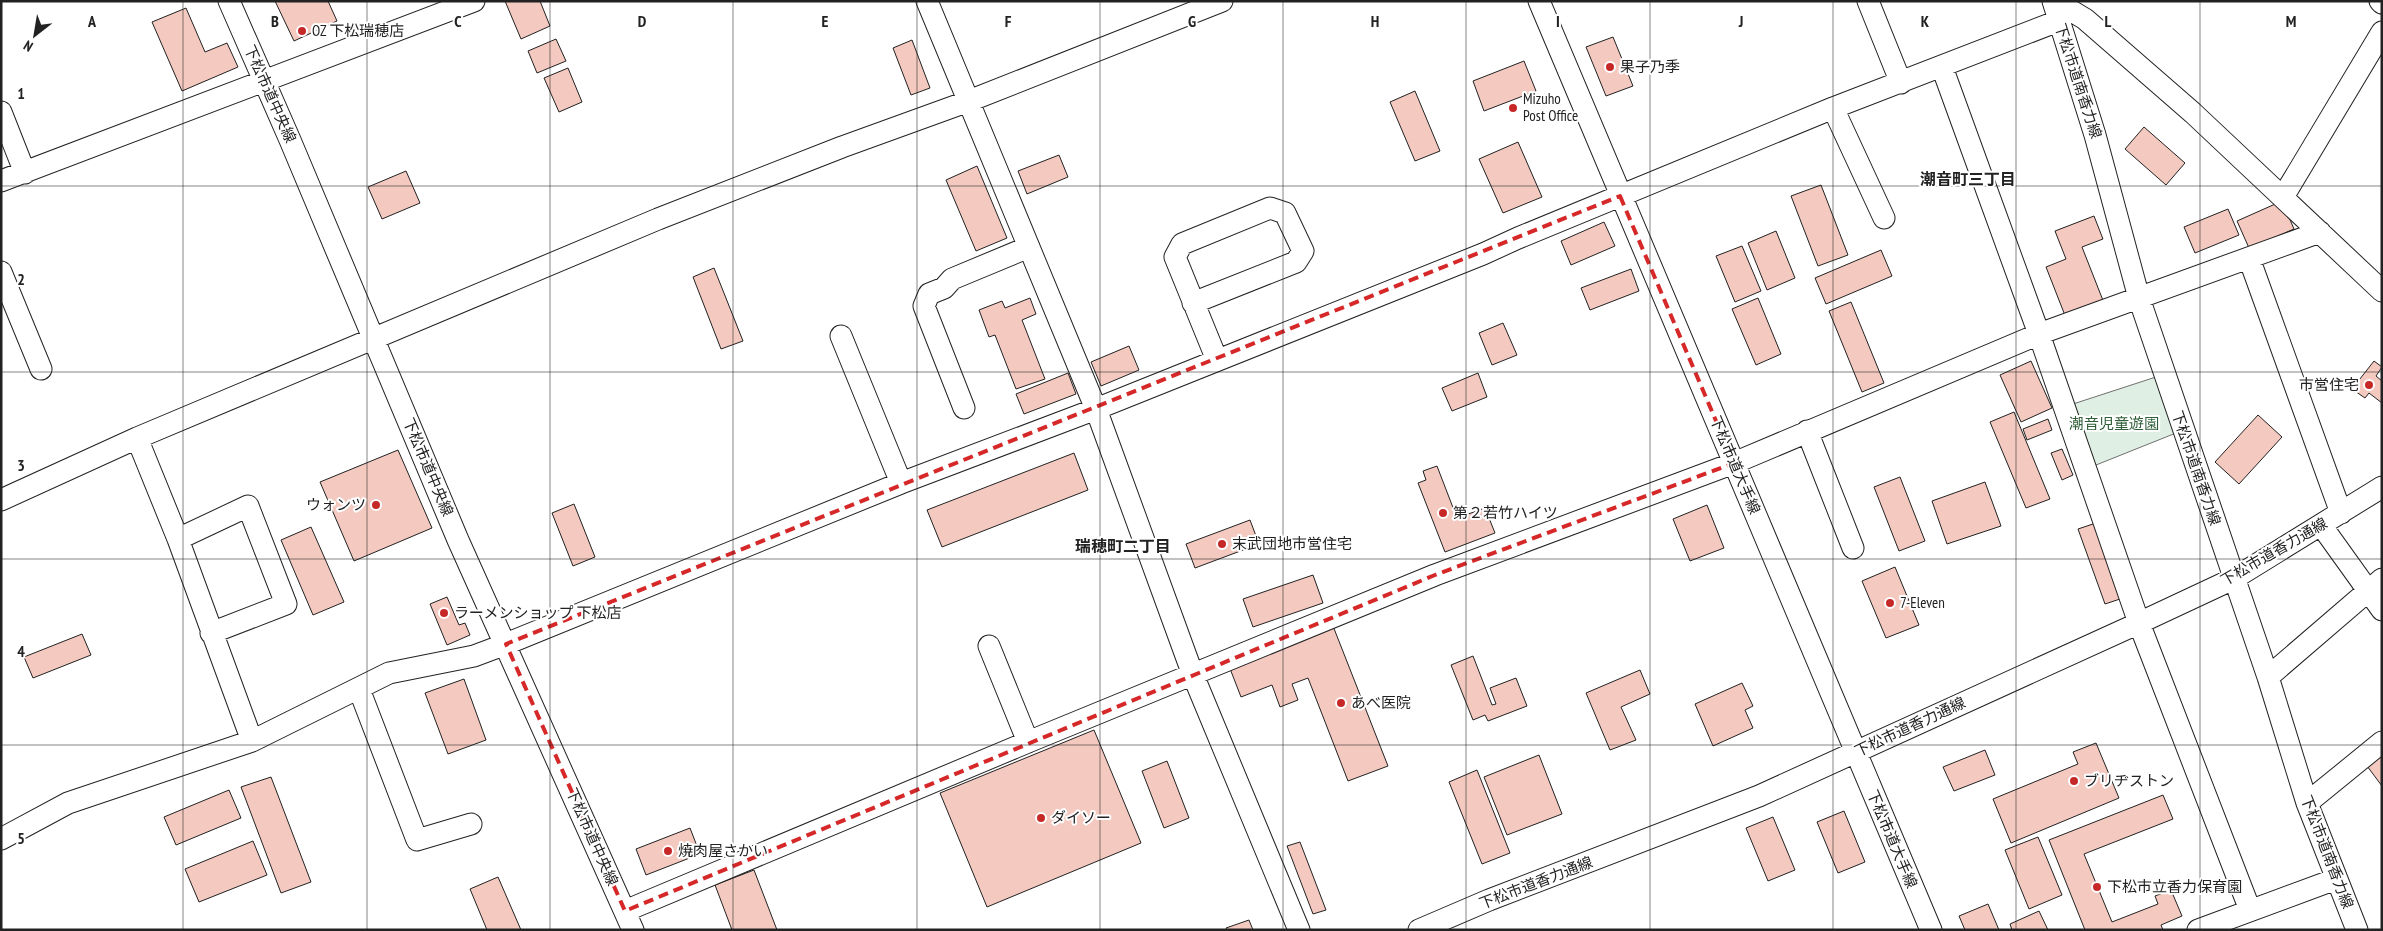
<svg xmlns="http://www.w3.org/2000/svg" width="2383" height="931" viewBox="0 0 2383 931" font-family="'PT Sans Narrow','Noto Sans JP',sans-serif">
  <rect width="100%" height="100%" fill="#fff"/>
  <path fill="#e0efe3" stroke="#6f6f6f" d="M2159,376L2176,433L2091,467L2073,404Z"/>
  <path fill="#f3c9c0" stroke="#222" d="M275,1H328L337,21L294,41Z
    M505,1H540L550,26L521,39Z
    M186,8L205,52L227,43L238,67L182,91L152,22Z
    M1613,37L1633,86L1606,96L1586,47Z
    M556,39L566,61L537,73L528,51Z
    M912,40L930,88L911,95L893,48Z
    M1524,61L1536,91L1484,111L1473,81Z
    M568,68L582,102L559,112L544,78Z
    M1415,91L1440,151L1415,161L1390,102Z
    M2144,127L2185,163L2166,185L2125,149Z
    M1518,142L1542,197L1503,213L1479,159Z
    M1059,155L1068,177L1027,194L1018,171Z
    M977,166L1007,238L976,251L946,180Z
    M406,171L420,203L382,219L368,187Z
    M1821,185L1848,255L1818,266L1791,196Z
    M2282,201L2294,229L2249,248L2237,221Z
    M2228,209L2239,235L2195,253L2184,227Z
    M2094,216L2103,239L2082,247L2104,303L2066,318L2046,267L2066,259L2055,231Z
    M1604,222L1615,246L1571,265L1561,241Z
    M1776,231L1795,278L1767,290L1748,243Z
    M1742,246L1761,291L1735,302L1716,256Z
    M1881,250L1892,276L1826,304L1815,278Z
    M714,268L743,341L721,349L693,277Z
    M1631,269L1639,291L1590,310L1581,288Z
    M1030,298L1036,314L1022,320L1045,379L1016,389L995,335L989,337L979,310L1002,301L1005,308Z
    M1758,298L1781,354L1756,365L1732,309Z
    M1851,302L1884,383L1862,392L1829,311Z
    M1503,323L1517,355L1492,365L1479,333Z
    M1129,346L1139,370L1101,386L1091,362Z
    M2031,361L2052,408L2021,422L2000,375Z
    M2374,361L2382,367L2376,376L2382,381V403L2369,393L2365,398L2352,389Z
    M1068,373L1076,394L1024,414L1016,394Z
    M1478,373L1487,397L1452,411L1442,388Z
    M2014,412L2050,499L2026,508L1990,422Z
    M2258,415L2282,437L2239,484L2215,462Z
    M2048,419L2052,430L2027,440L2023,429Z
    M2062,449L2073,475L2062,480L2051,453Z
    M398,450L432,528L354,561L320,482Z
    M1074,453L1088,490L942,547L927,510Z
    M1437,466L1457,518L1485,508L1495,533L1445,552L1418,483L1426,480L1423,471Z
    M1900,477L1925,541L1899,551L1874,487Z
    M1985,482L2001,526L1947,544L1932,501Z
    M574,504L595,557L573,566L552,513Z
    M1707,505L1724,548L1690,561L1673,519Z
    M1250,520L1259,544L1195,568L1186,544Z
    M2099,522L2126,597L2105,604L2078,529Z
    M311,527L344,602L313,615L281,540Z
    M1895,567L1919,625L1886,638L1862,581Z
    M1313,575L1323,603L1253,627L1243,599Z
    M447,597L459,625L465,623L470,635L447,645L430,604Z
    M1333,626L1388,766L1348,781L1308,678L1292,684L1298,700L1280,707L1272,685L1241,697L1229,666Z
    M82,634L91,655L33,678L24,657Z
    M1473,656L1492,705L1496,704L1490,688L1516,678L1527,706L1488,721L1485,715L1473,720L1451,665Z
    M1640,670L1650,694L1621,707L1636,740L1610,750L1586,693Z
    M464,679L486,740L448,754L425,693Z
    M1742,683L1753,706L1745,710L1753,728L1713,746L1695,704Z
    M1094,730L1141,843L987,907L940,793Z
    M2096,743L2119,798L2011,843L1993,799L2078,764L2073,752Z
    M2382,749V786L2364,762Z
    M1985,750L1995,775L1954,791L1943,767Z
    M1539,755L1562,814L1507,835L1484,777Z
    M1167,761L1189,818L1164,828L1142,771Z
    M1477,770L1510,853L1482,864L1449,782Z
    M271,777L311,882L281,893L241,787Z
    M229,790L241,818L176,845L164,817Z
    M2163,795L2173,819L2084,854L2112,922L2158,904L2155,896L2171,890L2182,916L2161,925L2163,930H2085L2049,840Z
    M1844,811L1865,862L1838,873L1817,822Z
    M1773,817L1795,870L1768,881L1746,828Z
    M690,828L700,854L646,875L636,849Z
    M2038,837L2062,895L2029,909L2005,850Z
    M253,841L267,875L199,902L185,869Z
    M1300,842L1326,910L1313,914L1287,846Z
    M754,870L777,930H732L715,885Z
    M498,877L521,930H487L470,889Z
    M1988,904L1999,930H1965L1959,916Z
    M2039,911L2048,930H2012L2010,924Z
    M1249,920L1253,930H1227L1226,928Z"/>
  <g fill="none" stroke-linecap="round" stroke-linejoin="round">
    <g stroke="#222" stroke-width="23">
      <path id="minor" d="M229,1L290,140L458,540L633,930
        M927,1L1096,409L1193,675L1299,930
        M1539,1L1931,930
        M1868,1L1901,83
        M2053,1L2095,135L2139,298L2268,677L2307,803L2357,930
        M2055,1L2085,19L2193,113L2382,291
        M2380,1L2382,3
        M1942,67L2039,334L2139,623L2250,910
        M1833,108L1884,218
        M1,112L25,173
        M1,181L474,1
        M2283,197L2382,32
        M2249,258L2341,513
        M1,272L41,369
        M1193,303L1296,262L1303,251L1285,213L1270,208L1182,244L1175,257L1217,360
        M841,336L901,483
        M964,408L924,306L929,294L944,288L952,279L1029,247
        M1807,431L1853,548
        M137,438L178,539L252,741
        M1,500L137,438L658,219L842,147L969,101L1222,1
        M2321,525L2382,610
        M178,539L248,506L286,604L211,633
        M989,646L1028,742
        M2268,677L2382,579
        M359,689L417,840L471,824
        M2307,803L2382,742
        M1,839L68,803L252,741L389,673L474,656L506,644L901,483L1096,409L1483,254L1518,238L1833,108L2058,21
        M625,911L1028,742L1435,575L1734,463L2039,334L2320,232
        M1419,930L1489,900L1759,796L2139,623L2233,579L2382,487
        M2198,930L2336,879"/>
    </g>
    <use href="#minor" stroke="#fff" stroke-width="21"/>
  </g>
  <path fill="none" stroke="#d62828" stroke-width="4" stroke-dasharray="10 6" stroke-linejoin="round" d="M1620,196L1734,463L1435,575L625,911L506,644Z"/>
  <path fill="none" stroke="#222" stroke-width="1" stroke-opacity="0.55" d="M183,1V930M367,1V930M550,1V930M733,1V930M917,1V930M1100,1V930M1283,1V930M1466,1V930M1650,1V930M1833,1V930M2016,1V930M2200,1V930M1,186H2382M1,372H2382M1,559H2382M1,745H2382"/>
  <g fill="#c62828" stroke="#fff" stroke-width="2">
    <circle cx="302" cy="31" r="5"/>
    <circle cx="1610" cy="67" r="5"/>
    <circle cx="1513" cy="108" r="5"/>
    <circle cx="2369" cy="385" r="5"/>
    <circle cx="376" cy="505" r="5"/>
    <circle cx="1443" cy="513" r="5"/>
    <circle cx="1222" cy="544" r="5"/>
    <circle cx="1890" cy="603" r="5"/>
    <circle cx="444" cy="613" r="5"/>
    <circle cx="1341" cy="703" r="5"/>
    <circle cx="2074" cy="781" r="5"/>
    <circle cx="1041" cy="818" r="5"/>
    <circle cx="668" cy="851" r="5"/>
    <circle cx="2097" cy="887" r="5"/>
  </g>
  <g text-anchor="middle" stroke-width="4" stroke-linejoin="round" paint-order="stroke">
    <g font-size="15" fill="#222" stroke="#fff" text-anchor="start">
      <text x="312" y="36">OZ 下松瑞穂店</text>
      <text x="1620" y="72">果子乃季</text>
      <text x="1523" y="104">Mizuho<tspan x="1523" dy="17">Post Office</tspan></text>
      <text x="2359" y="390" text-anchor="end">市営住宅</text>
      <text x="366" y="510" text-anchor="end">ウォンツ</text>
      <text x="1453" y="518">第２若竹ハイツ</text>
      <text x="1232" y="549">末武団地市営住宅</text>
      <text x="1900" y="608">7-Eleven</text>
      <text x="454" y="618">ラーメンショップ 下松店</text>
      <text x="1351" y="708">あべ医院</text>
      <text x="2084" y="786">ブリヂストン</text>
      <text x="1051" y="823">ダイソー</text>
      <text x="678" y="856">焼肉屋さかい</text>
      <text x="2107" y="892">下松市立香力保育園</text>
    </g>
    <g font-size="15" fill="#222" stroke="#fff">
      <text transform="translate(2078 81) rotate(72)" y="5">下松市道南香力線</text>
      <text transform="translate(270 94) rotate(66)" y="5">下松市道中央線</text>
      <text transform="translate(1735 465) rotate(67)" y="5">下松市道大手線</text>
      <text transform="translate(428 467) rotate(67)" y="5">下松市道中央線</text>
      <text transform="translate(2196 468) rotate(71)" y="5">下松市道南香力線</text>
      <text transform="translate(2274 552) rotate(-30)" y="5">下松市道香力通線</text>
      <text transform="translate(1910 727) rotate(-25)" y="5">下松市道香力通線</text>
      <text transform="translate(592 837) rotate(66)" y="5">下松市道中央線</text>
      <text transform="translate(1892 839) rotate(67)" y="5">下松市道大手線</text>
      <text transform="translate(2327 852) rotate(69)" y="5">下松市道南香力線</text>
      <text transform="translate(1536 883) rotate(-21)" y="5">下松市道香力通線</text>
    </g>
    <g font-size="15" fill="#2f5e38" stroke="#fff">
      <text x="2114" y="429">潮音児童遊園</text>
    </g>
    <g font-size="16" font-weight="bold" fill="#222" stroke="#fff">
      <text x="1968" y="185">潮音町三丁目</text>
      <text x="1123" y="552">瑞穂町二丁目</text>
    </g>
  </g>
  <g font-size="16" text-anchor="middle" font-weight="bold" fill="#222" stroke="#fff" stroke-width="4" stroke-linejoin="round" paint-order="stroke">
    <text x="92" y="27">A</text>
    <text x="275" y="27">B</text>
    <text x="458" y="27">C</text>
    <text x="642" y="27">D</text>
    <text x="825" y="27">E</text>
    <text x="1008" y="27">F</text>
    <text x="1192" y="27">G</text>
    <text x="1375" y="27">H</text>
    <text x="1558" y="27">I</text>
    <text x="1741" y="27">J</text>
    <text x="1925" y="27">K</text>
    <text x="2108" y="27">L</text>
    <text x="2291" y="27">M</text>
    <text x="21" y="99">1</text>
    <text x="21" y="285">2</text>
    <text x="21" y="471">3</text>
    <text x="21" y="657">4</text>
    <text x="21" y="844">5</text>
  </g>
  <rect width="2383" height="931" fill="none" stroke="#222222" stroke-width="5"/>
  <g transform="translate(35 35) rotate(211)" stroke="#ffffff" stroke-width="4" paint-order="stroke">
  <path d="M0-4L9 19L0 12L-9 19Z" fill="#222222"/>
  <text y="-8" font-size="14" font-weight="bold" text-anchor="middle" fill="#222222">N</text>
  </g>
</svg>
